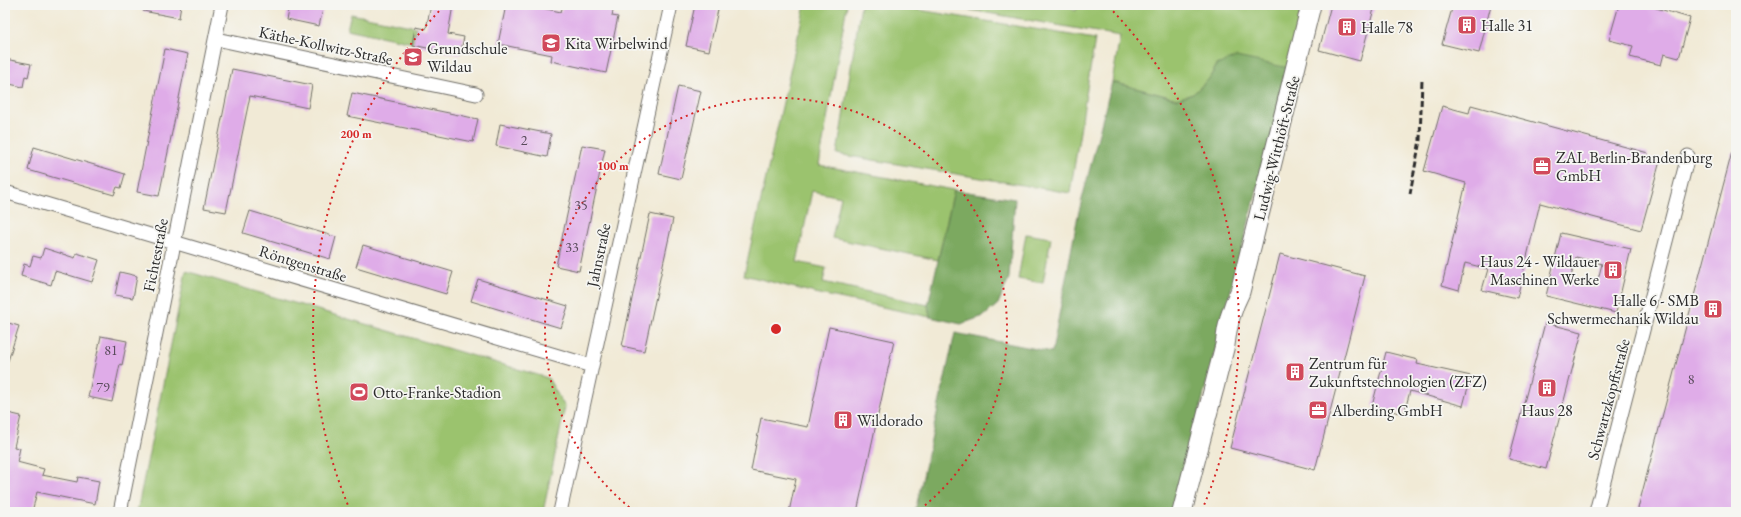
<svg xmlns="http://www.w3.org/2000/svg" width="1741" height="517" viewBox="0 0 1741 517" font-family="'EB Garamond',serif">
  <rect width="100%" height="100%" fill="#f6f6f2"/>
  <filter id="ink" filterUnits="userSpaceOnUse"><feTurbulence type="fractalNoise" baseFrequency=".025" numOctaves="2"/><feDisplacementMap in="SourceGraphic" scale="8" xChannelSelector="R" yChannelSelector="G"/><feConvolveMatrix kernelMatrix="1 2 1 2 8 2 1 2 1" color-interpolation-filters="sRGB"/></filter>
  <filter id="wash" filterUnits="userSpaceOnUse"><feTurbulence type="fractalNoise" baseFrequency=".012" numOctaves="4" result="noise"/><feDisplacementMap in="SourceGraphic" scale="16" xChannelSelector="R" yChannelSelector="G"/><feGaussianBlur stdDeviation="0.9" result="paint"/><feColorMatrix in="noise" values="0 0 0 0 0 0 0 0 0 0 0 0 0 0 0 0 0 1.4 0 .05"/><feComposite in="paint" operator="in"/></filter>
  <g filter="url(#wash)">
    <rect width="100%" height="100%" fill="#f1ead6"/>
    <path fill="#9bc36e" stroke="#63774c" d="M805,5H847L819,165L954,190L938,260L832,238L841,197L812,191L797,262L826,268L823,282L928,305L930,317L815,293L744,275Z
      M861,5H889L1095,39L1070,193L837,154Z
      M941,5H1070V8L1076,11L1077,5H1304L1289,68L1217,65L1209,79L1193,94L1177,99L1112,82L1120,36Z
      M351,14L416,27L413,43L347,29Z
      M1026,234L1051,238L1043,283L1018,279Z
      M186,271L548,378L565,407L543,512H137Z"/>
    <path fill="#7ca961" stroke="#546a46" d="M1236,57L1289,68L1173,512H915L955,333L1052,352L1078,215L1112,82L1177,99L1193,94L1209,79L1217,65Z
      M954,190L1015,199L1009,278L998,304L984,316L961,324L930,317L928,305Z"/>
    <g id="blocks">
      <path fill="#dface8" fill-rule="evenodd" d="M143,5H181L179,18L143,11Z
        M289,5H324L319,26L286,19Z
        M431,5H453L448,34L464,37L460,55L413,45L416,27L426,29Z
        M506,5H528L561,12L563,5H614L612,16L618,17L606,73L551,61L552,55L498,44Z
        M695,5H719L709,51L686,46Z
        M1331,5H1375L1360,61L1319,50Z
        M1453,5H1491L1479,53L1442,44Z
        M1619,5H1646L1690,18L1679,58L1664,54L1661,65L1630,57L1633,46L1609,40Z
        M165,49L188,54L159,196L137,192Z
        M5,59L31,64L28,77L25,76L23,87L5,83Z
        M232,69L312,85L308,108L250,96L226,212L204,208Z
        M678,86L701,91L681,179L659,174Z
        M352,93L478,119L473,142L347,116Z
        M1471,105L1648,153L1647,158L1660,161L1641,230L1540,203L1517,298L1482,290L1488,269L1465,263L1459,290L1442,285L1466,183L1424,171L1442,106L1469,113Z
        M500,124L551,134L547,157L496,146Z
        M582,145L605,149L579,271L556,266Z
        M34,147L125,174L121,188L117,187L114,195L28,170Z
        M1732,152L1736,153V512H1637Z
        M250,211L336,237L330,259L243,233Z
        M650,214L673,219L644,351L622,346Z
        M1561,233L1631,249L1616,313L1546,296ZM1576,257L1602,264L1596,287L1570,281Z
        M363,245L453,272L446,294L356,267Z
        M44,248L75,258L77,253L99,260L92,282L55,271L51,285L21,276L24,264L30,266L33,256L41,258Z
        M1280,254L1365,276L1315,470L1230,448Z
        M120,272L137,276L133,298L115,295Z
        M478,279L568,306L561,328L471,301Z
        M5,322L19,326L8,361L5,360Z
        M1545,323L1582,332L1546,469L1509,459Z
        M829,327L894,341L857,512H789L796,479L751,470L761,418L808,427Z
        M101,336L127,341L122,365L120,364L112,402L88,397Z
        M1386,352L1418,360L1417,364L1471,376L1463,406L1410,391L1404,414L1372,406Z
        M8,413L21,416L14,447L20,448L17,462L44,469L42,475L77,482L78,477L99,481L95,504L37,492L32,512H5V426Z"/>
    </g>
  </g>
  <g filter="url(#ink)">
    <use href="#blocks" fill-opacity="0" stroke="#706e67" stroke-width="1"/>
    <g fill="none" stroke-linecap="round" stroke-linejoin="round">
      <g stroke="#706e67" stroke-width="15">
        <path id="street" d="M216,39L476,94
          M5,192L592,366
          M120,512L222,5
          M560,512L671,5
          M1596,512L1688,156"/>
      </g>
      <g stroke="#706e67" stroke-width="21">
        <path id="secondary" d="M1182,512L1225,345C1227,325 1231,309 1240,292L1311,5"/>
      </g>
      <use href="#street" stroke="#fff" stroke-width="13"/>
      <use href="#secondary" stroke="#fff" stroke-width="19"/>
      <path stroke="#2b2b2b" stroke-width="3" stroke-dasharray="6 3" stroke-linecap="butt" d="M1410,194L1420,140L1422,79"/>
    </g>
  </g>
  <g fill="none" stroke="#d62828" stroke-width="2" stroke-dasharray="2 4">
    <path d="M634 511A231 231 0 1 1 918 511"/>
    <path d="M350 510A463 463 0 0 1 443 7M1109 7A463 463 0 0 1 1202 510"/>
  </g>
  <defs>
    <g id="building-square" transform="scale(1)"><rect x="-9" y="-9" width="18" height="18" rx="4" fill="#d1495b" stroke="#f6f6f2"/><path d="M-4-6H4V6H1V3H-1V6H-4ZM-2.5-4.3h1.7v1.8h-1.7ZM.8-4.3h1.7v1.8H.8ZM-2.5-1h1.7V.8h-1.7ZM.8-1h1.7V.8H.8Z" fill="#fff"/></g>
    <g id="school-square" transform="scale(1)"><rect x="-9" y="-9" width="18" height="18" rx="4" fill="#d1495b" stroke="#f6f6f2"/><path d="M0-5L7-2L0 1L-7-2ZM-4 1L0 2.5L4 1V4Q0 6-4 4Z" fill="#fff"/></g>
    <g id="office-square" transform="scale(1)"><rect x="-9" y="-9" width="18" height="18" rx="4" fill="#d1495b" stroke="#f6f6f2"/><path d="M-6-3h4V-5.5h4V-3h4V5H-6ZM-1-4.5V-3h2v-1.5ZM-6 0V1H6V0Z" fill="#fff"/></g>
    <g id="stadium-square" transform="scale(1)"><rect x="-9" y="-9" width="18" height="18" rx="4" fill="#d1495b" stroke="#f6f6f2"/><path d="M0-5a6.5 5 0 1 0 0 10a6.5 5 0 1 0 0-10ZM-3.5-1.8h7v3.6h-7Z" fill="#fff"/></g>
  </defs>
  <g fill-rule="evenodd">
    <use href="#building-square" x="1467" y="25"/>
    <use href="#building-square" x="1347" y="27"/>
    <use href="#school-square" x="551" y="43"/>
    <use href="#school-square" x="413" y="57"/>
    <use href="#office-square" x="1542" y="166"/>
    <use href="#building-square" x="1613" y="270"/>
    <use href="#building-square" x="1713" y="309"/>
    <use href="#building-square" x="1295" y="372"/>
    <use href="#building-square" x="1547" y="388"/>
    <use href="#stadium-square" x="359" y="392"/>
    <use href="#office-square" x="1318" y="410"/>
    <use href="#building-square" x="843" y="420"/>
  </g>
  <g text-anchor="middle" stroke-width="3.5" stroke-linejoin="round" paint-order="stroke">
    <g font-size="14" fill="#584b5a">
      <text x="524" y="145">2</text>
      <text x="581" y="210">35</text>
      <text x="572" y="252">33</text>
      <text x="111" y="355">81</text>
      <text x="1691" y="384">8</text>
      <text x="103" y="392">79</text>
    </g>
    <g font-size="16" fill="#2b2b2b" stroke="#f6f6f2" text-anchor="start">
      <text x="1481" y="31">Halle 31</text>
      <text x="1361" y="33">Halle 78</text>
      <text x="565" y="49">Kita Wirbelwind</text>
      <text x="427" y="54">Grundschule<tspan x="427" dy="18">Wildau</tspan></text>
      <text x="1556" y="163">ZAL Berlin-Brandenburg<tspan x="1556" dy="18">GmbH</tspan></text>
      <text x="1599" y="267" text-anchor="end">Haus 24 - Wildauer<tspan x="1599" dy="18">Maschinen Werke</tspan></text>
      <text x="1699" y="306" text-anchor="end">Halle 6 - SMB<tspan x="1699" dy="18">Schwermechanik Wildau</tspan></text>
      <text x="1309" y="369">Zentrum für<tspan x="1309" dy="18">Zukunftstechnologien (ZFZ)</tspan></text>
      <text x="373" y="398">Otto-Franke-Stadion</text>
      <text x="1332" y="416">Alberding GmbH</text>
      <text x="1547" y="416" text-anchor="middle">Haus 28</text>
      <text x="857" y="426">Wildorado</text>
    </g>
    <g font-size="16" fill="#2b2b2b" stroke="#f6f6f2">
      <text transform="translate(326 45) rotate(12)" y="6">Käthe-Kollwitz-Straße</text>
      <text transform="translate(1276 148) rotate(-76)" y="6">Ludwig-Witthöft-Straße</text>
      <text transform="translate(155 255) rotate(-79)" y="6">Fichtestraße</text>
      <text transform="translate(598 255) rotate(-78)" y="6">Jahnstraße</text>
      <text transform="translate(303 263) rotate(17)" y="6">Röntgenstraße</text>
      <text transform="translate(1608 399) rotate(-75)" y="6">Schwartzkopffstraße</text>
    </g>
  </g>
  <circle cx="776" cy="329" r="6" fill="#d62828" stroke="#f6f6f2" stroke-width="2"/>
  <g font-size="12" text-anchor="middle" font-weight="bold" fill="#d62828" stroke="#f6f6f2" stroke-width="3.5" stroke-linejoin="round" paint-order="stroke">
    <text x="356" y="138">200 m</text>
    <text x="613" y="170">100 m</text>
  </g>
  <rect width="1741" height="517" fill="none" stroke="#f6f6f2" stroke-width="20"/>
</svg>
